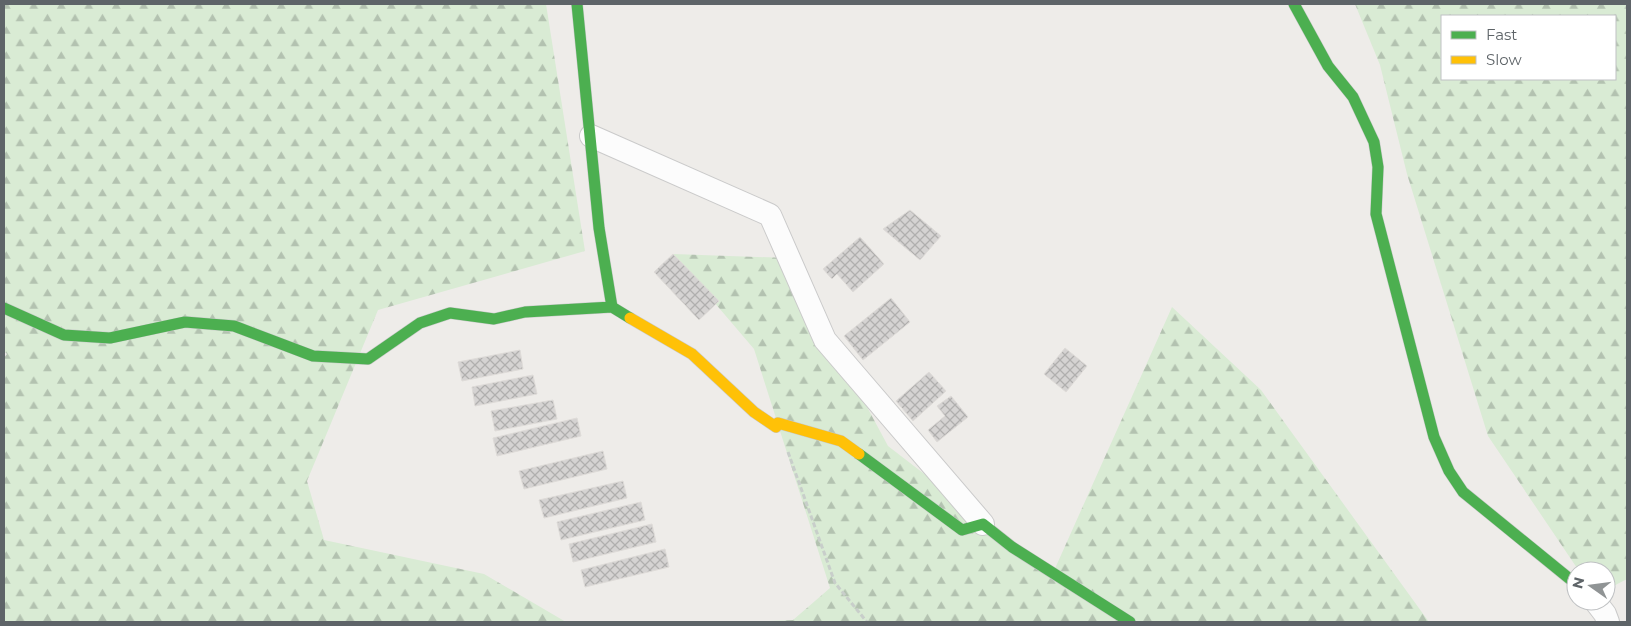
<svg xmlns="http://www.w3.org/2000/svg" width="1631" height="626" viewBox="0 0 1631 626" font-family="Montserrat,sans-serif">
  <defs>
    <pattern id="forest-firs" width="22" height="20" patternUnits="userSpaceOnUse" patternTransform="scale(1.25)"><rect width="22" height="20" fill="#d9ebd4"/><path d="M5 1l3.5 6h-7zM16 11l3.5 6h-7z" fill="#b3c2b0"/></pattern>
    <pattern id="building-cross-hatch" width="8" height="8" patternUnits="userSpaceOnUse" patternTransform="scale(1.25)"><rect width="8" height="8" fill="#d5d3d2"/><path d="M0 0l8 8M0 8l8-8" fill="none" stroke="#b0afae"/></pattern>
  </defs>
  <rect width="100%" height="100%" fill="#eeece9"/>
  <path fill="url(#forest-firs)" fill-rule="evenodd" d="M4,4H546L585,251L378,310L307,481L324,540L484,574L566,622H4V358L7,354L4,351Z
    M1355,4H1627V579L1606,590V571H1579L1488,436L1407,174L1380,65ZM1442,16H1615V79H1442Z
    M673,254L787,258L888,446L1053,573L1172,307L1261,390L1429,622H742L793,620L830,588L754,349Z"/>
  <path fill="url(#building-cross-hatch)" stroke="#dedbd8" d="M910,210L941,236L920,260L883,229Z
    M860,237L884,264L853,292L837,274L832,279L823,269Z
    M673,254L719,301L699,320L654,272Z
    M891,298L910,322L863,360L844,336Z
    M1065,348L1087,366L1066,392L1044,374Z
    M520,350L523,369L462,381L458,362Z
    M929,372L946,391L913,421L896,401Z
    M533,375L537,394L475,406L472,387Z
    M951,396L968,417L937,442L928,430L945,416L937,406Z
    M553,400L557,419L495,431L491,411Z
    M577,418L581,436L497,456L493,438Z
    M603,451L607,469L524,489L519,471Z
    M623,481L627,498L544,518L539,500Z
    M641,502L645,520L561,540L557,522Z
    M652,524L656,542L573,562L569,544Z
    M665,549L669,567L585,587L581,570Z"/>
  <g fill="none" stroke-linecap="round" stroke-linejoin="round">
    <g stroke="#cacaca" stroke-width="24">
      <path id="street" d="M591,136L770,215L825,340L983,524
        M1595,601L1605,614L1608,622"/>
    </g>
    <g stroke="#c9caca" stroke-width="12">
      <path id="fast" d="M577,4L599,228L612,307
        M1294,4L1328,66L1353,97L1374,142L1378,167L1376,214L1434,437L1449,471L1463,492L1576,584
        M4,308L64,335L110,338L185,322L234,326L313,356L368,359L420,323L450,313L494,319L525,312L612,307L630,318
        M859,454L962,530L983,524L1012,547L1130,622"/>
    </g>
    <g stroke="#c9caca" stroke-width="12">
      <path id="slow" d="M630,318L692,354L754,412L776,427L778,423L841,441L859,454"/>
    </g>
    <path stroke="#c8ceca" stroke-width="3" stroke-dasharray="5 2.5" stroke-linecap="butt" d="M788,452L835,583L867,622"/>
    <use href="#street" stroke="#fcfcfc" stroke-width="22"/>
    <use href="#fast" stroke="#4caf50" stroke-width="11"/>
    <use href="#slow" stroke="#ffc107" stroke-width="11"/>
  </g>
  <rect width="1631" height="626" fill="none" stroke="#5e6468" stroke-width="10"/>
  <rect x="1441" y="15" width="175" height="65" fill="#ffffff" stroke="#bfc1c3"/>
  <rect x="1451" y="31" width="25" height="8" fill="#4caf50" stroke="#bfc1c3"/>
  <text x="1486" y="40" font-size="15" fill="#5e6468">Fast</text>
  <rect x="1451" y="56" width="25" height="8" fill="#ffc107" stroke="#bfc1c3"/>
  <text x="1486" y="65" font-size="15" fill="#5e6468">Slow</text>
  <g transform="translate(1591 586) rotate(284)"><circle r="24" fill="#ffffff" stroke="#bfc1c3"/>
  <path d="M0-4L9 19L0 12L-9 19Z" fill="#909495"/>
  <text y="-8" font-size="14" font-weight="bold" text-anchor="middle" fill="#5e6468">N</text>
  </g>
</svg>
